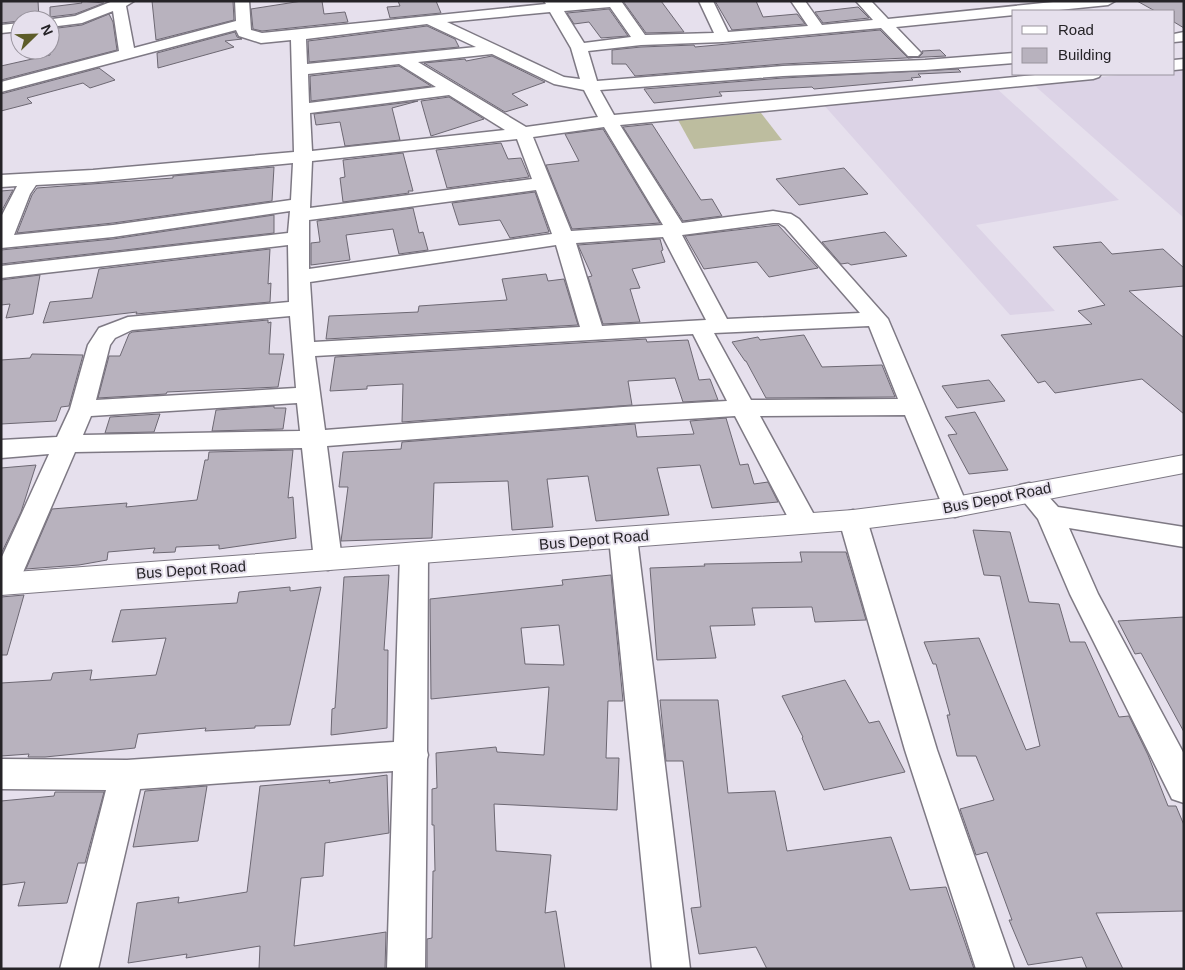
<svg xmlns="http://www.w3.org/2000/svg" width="1185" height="970" viewBox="0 0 1185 970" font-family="Arial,sans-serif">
  <rect width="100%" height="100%" fill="#e6e0ed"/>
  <path fill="#dcd3e6" d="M1184,67V218L1034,85L1127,74H1174V68Z
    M994,86L1119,200L976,225L1055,311L1010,315L823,104Z"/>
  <path fill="#bdbd9f" d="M761,113L782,140L694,149L678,120Z"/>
  <path fill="#b8b2be" stroke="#6d6873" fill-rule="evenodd" d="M1,1H38L39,19L1,23Z
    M81,1L104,3L75,14L50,17V7L82,3Z
    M152,1H233L234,20L156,40Z
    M302,1H322L324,14L345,12L348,22L262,31L253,29L251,9Z
    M398,1H436L441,13L390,18L387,7L400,6Z
    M623,1H661L684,32L646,33Z
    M715,1H756L763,17L797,14L805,24L732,30Z
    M1137,1H1184V28L1174,22V11H1155Z
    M858,7L869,18L823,23L815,12Z
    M609,9L628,36L601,38L589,22L574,24L567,13Z
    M109,14L113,22L117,50L1,80V66L50,55V29L82,25Z
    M427,26L455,39L459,47L309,62L308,41Z
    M880,30L908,58L919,57L923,53L922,51L940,50L946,56L783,64L635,76L626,64H612V50L641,47L694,45L695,47Z
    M235,32L237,37L242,39L225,41L234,47L158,68L157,53Z
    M492,56L545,82L512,94L528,105L505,112L424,63L465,59L466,61Z
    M399,66L431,86L311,101L310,76Z
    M99,68L115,80L90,88L83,83L27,98L32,103L1,111V94Z
    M958,69L961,72L918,74L921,77L911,78L913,80L814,89L812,87L719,92L722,96L654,103L644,89L783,78Z
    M449,97L484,119L431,136L421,101Z
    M418,101L392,108L400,140L345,146L340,122L316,125L314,114Z
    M652,124L701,200L712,199L722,216L683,221L623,127Z
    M603,129L660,223L572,229L546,165L579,161L565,134Z
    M501,143L508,159L521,158L529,177L447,188L436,150Z
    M403,153L413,191H408L409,193L343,202L340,178L345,177L343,160Z
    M274,167L272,201L113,223L17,233L32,195L37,188L173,178V176Z
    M844,168L868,194L799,205L776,179Z
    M13,190L1,212V191Z
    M535,192L549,232L510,238L500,220L459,225L452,203Z
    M413,208L419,233L423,232L428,250L399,254L393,229L346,235L350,260L311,265V243L320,242L317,221Z
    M274,215V233L1,264V250L113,239Z
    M778,225L818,268L769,277L757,262L704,269L685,236Z
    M885,232L907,256L851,265L848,263L841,264L822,242Z
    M660,239L663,250L661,251L665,262L632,269L640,288L630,289L640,322L603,324L588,277L592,276L578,245Z
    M1101,242L1112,254L1163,249L1184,268V286L1129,291L1184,338V414L1142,379L1055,393L1045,381L1038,383L1001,335L1092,324L1078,311L1105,305L1053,247Z
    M270,249L268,284L271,283L270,302L136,314L137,312L43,323L50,302L92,298L99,269Z
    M546,274L548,281L564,279L578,325L326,339L329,316L418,312L419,306L507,300L502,279Z
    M40,275L33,314L6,318L10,304L1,305V280Z
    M268,320V323L271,322L269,354H284L278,387L167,392L166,394L98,398L109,356H120L129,334L132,332Z
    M804,335L822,367L882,365L895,397L766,398L746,361H745L732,342L758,337L760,340Z
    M646,339L647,342L688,340L699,380L710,379L718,400L683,402L675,378L628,381L632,405L402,422L403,384L367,386V389L330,391L335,357Z
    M32,354L83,355L69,406L61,407L56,421L1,424V360L30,358Z
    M989,380L1005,401L957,408L942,386Z
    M274,406V408H286L283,429L212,431L216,410Z
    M975,412L1008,470L969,474L948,435L957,434L945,417Z
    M160,414L154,432L105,433L110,417Z
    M726,418L740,465L748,464L754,484L768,482L778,502L712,508L700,465L657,468L669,515L596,521L588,476L549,479H547L553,527L512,530L508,481L434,483L432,538L341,541L348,487H339L343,452L401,449L402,442L635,424L637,437L694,434L690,421Z
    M293,450L288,498L293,497L296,538L219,549V545L176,547L175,552L153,553L155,548L108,552L107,560L79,565L26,569L52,509L127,503L126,507L197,500L205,460H208L209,452Z
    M36,465L21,512L1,554V468Z
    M973,530L1010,532L1029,602L1059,604L1070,642H1085L1119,717L1129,716L1148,755L1168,806H1176L1184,825V911L1096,913L1123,969H1087L1082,957L1028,965L1009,920H1012L987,852L976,855L960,809L994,800L976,756H957L947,715H950L936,664H933L924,642L979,638L1026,750L1040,746L1000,576L984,575Z
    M800,552H846L866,620L815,622L812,607L752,608L755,625L710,626L716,658L657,660L650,568L705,566L704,564L802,562Z
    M389,575L384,650H388L387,728L331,735L332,709L335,708L344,577Z
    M611,575L623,701H608L606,758H619L617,810L494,804L496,851L551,855L545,913L556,911L565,969H427V939L432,938L433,871H435L434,825H432V789L437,788L436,753L496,747L497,752L544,755L549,687L431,699L430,599L563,585L562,580ZM559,625L564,665L525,664L521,628Z
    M290,587V591L321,587L290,725L255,726V728L205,731L206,728L138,734L135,748L45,757H28L29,754L1,756V683L51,680L53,673L92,670L90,680L156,675L166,638L112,642L121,610L237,603L239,592Z
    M24,595L7,655H1V597Z
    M1184,617V732L1141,653L1135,654L1118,621Z
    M845,680L869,723L879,721L905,772L824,790L802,738L803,737L782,696Z
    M660,700H718L728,793L775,791L787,851L891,837L910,890L946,887L974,969H767L756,947L699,954L691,908L701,907L683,761H666Z
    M387,775L389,833L325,843L323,876L301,878L294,946L386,932L385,969H259L260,946L186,958L187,954L128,963L137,903L179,897L178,903L247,892L260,786L330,780L329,783Z
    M207,786L198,841L133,847L145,791Z
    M55,792H104L85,863H78L67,903L18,906L25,882L1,885V801L54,796Z"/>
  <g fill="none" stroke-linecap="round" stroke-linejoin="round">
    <g stroke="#7e7984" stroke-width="3">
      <path id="minor" d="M113,1H134L126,6L134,48L236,21L235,1H249L251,30L262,33L546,4L544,1H621L645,35L714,33L699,1H713L728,32L808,26L791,1H805L822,25L873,20L856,1H871L888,19L1063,1H1115L1108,5L1049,11H1014V15L896,27L921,53L918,56H908L881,28L723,42L641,45L588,51L597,81L783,66L925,60L1014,53V63L925,70L783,76L600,90L614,115L1046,74H1101L1099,77L1093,79L620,125L682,223L773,211L791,214L799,219L888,319L968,507L964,514L955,517L946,514L905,415L760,416L818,522L814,529L804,532L794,529L735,416L623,423L327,446L342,560L338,567L328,570L318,567L314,560L302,448L75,452L18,584L14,592L1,594V559L49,454L1,458V440L57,437L70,409L88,345L99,328L128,317L289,302L288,245L1,278V266L288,233L290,211L113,237L1,248V217L17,186L1,187V175L93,170L294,152L291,40L261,43L239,36L236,30L1,92V82L119,51L113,11L82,23L50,27V20H45L75,16ZM610,7L631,37L584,43L564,11ZM550,12L571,48L580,79L564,77L447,22ZM427,24L476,47L307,64L306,39ZM492,54L554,84L584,90L598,117L526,127L418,62ZM399,64L436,87L309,103L308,74ZM449,95L505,130L312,151L310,113ZM604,127L663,225L571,231L533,137ZM517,139L532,179L310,208L312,161ZM293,163L291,200L113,225L14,235L30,194L36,185L93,182ZM536,190L552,234L309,269V220ZM773,223H779L785,227L860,313L727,319L682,235ZM663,237L706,320L602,326L576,243ZM556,245L580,327L314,342L310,282ZM290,316L296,388L96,400L110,345L115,338L132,330ZM869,326L898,399L751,400L714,333ZM693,334L727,401L623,407L325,430L315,356ZM297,403L300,431L83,435L91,416Z
        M20,23V31L1,33V25Z
        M1184,32V41L1174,42V34Z
        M1184,59V69L1174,70V60Z
        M1029,483L1038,485L1058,507L1184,527V547L1069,528L1098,594L1184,754V803L1172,799L1070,594L1038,519L1016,492L1020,485Z
        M853,510L863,513L867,520L937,750L1014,969H976L905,750L839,520L843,513Z
        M623,528L633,531L637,538L690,969H652L609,538L613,531Z
        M414,544L424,547L428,554L427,751L428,755L427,759L425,969H387L393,771L140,789L98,969H60L106,790L1,789V759L127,760L394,742L400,554L404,547Z"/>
    </g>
    <g stroke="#7e7984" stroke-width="2">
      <path id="tertiary" d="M1184,455V473L955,517L853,530L1,595V573L853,510L955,497Z"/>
    </g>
    <use href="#minor" fill="#fff" fill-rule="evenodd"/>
    <use href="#tertiary" fill="#fff" fill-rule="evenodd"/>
  </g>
  <g text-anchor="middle" stroke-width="4" stroke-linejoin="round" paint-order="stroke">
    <g font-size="15" fill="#252327" stroke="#e6e0ed">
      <text transform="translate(997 498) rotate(-11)" y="5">Bus Depot Road</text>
      <text transform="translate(594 540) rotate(-5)" y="5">Bus Depot Road</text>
      <text transform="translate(191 570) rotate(-4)" y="5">Bus Depot Road</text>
    </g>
  </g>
  <rect width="1185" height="970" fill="none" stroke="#252327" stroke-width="5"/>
  <rect x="1012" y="10" width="162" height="65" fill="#e6e0ed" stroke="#99949e"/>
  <rect x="1022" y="26" width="25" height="8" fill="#ffffff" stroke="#99949e"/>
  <text x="1058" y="35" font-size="15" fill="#252327">Road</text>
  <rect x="1022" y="48" width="25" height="15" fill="#b8b2be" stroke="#99949e"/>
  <text x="1058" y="60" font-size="15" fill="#252327">Building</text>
  <g transform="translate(35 35) rotate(67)"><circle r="24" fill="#e6e0ed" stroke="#99949e"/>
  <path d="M0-4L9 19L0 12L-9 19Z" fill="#5d5c29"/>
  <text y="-8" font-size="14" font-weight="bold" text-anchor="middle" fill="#252327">N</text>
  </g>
</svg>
